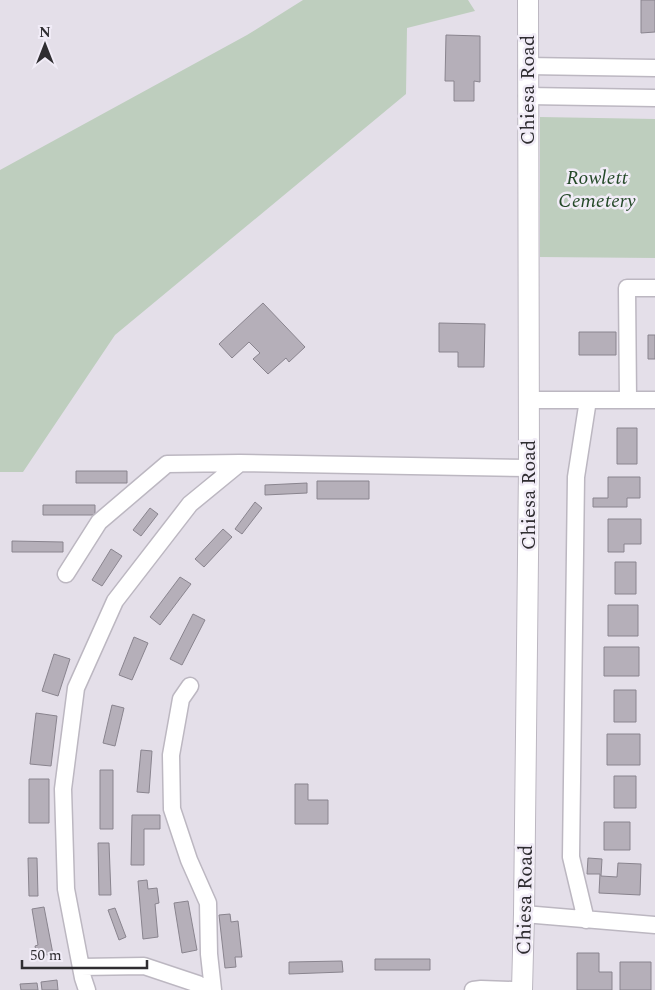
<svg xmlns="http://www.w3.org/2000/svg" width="655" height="990" viewBox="0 0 655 990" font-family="Spectral,serif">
  <rect width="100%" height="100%" fill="#e4dfe9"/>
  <path fill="#becebe" d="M303,0H468L475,11L407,28L406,94L115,335L23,472H0V170L247,35Z
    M540,117L655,119V258L540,257Z"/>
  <path fill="#b5afb9" stroke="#89848e" d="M641,0H655V32L641,33Z
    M446,35L480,36V82L474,81V101H454V81H445Z
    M263,303L305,347L289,362L286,358L268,374L253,359L260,353L249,342L232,358L219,344Z
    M439,323L485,324L484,367H458V352H439Z
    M579,332H616V355H579Z
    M648,335H655V359H648Z
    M617,428H637V464H617Z
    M76,471H127V483H76Z
    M608,477H640V498H627V507H593V498H608Z
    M317,481H369V499H317Z
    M307,483V493L265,495V485Z
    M255,502L262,508L242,534L235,529Z
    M43,505H95V515H43Z
    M150,508L158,514L141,536L133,530Z
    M608,519H641V544H624V552H608Z
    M223,529L232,537L204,567L195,559Z
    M12,541L63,542V552H12Z
    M111,549L122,556L102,586L92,580Z
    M615,562H636V594H615Z
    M180,577L191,584L160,625L150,617Z
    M608,605H638V636H608Z
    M193,614L205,620L182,665L170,659Z
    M134,637L148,643L132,680L119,675Z
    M604,647H639V676H604Z
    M54,654L70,659L58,696L42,691Z
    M614,690H636V722H614Z
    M112,705L124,708L115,746L103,743Z
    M36,713L57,716L51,766L30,764Z
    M607,734H640V765H607Z
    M141,750L152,751L149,793L137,792Z
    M100,770H113V829H100Z
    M614,776H636V808H614Z
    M29,779H49V823H29Z
    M295,784H308V800H328V824H295Z
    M132,815H160V829H144V865H131Z
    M604,822H630V850H604Z
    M98,843H109L111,895H99Z
    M28,858H37L38,896H29Z
    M588,858L602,859L601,876L617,877L618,863L641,864L640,895L599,893L600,874H587Z
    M147,880L148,889L157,888L159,903L155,904L158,937L143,939L138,881Z
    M188,901L197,950L182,953L174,903Z
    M44,907L53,954L37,956L35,946L38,945L32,909Z
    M115,908L126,937L119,940L108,910Z
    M230,914L231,922L238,921L242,957H235L236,967L225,968L219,915Z
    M577,953H599V972H612V990H577Z
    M375,959H430V970H375Z
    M342,961L343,972L289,974V962Z
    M620,962H651V990H620Z
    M57,980L58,990H42L41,982Z
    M37,983L38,990H21L20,984Z"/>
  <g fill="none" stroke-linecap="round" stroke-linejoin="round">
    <g stroke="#bcb7c1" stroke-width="19">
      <path id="minor" d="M527,66L655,68
        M527,96L655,98
        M528,400H655
        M628,400L627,288H655
        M66,574L99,522L167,464L240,463
        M190,686L181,699L171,755L172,809L189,860L208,903L209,954L213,990
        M524,914L655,925
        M586,920L571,857L576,477L588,400
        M81,967L144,966L198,984L208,990
        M87,990L83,978L66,889L63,789L76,688L115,601L190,504L240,463L529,468
        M473,990L481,989L512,990"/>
    </g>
    <g stroke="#bcb7c1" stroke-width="22">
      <path id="major" d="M522,990L524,914L529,468L528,0"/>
    </g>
    <use href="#minor" stroke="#fff" stroke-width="16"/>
    <use href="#major" stroke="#fff" stroke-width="20"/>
  </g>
  <g text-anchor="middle" stroke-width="5" stroke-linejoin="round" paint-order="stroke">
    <g font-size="20" fill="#2f2d31" stroke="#f1ecf7">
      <text transform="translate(527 90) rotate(-90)" y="7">Chiesa Road</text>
      <text transform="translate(528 495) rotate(-90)" y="7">Chiesa Road</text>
      <text transform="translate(524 900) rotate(-89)" y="7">Chiesa Road</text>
    </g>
    <g font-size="20" font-style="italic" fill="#244928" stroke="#f1ecf7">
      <text x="597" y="184">Rowlett<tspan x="597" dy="23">Cemetery</tspan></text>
    </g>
  </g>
  <g transform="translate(45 45)" stroke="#f1ecf7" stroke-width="4" paint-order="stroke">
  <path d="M0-4L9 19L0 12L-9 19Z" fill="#2f2d31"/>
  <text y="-8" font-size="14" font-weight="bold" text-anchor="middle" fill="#2f2d31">N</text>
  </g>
  <path d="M22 960v8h125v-8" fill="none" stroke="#2f2d31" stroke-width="2.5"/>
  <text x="30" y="960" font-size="15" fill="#2f2d31" stroke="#f1ecf7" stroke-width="4" paint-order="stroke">50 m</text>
</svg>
